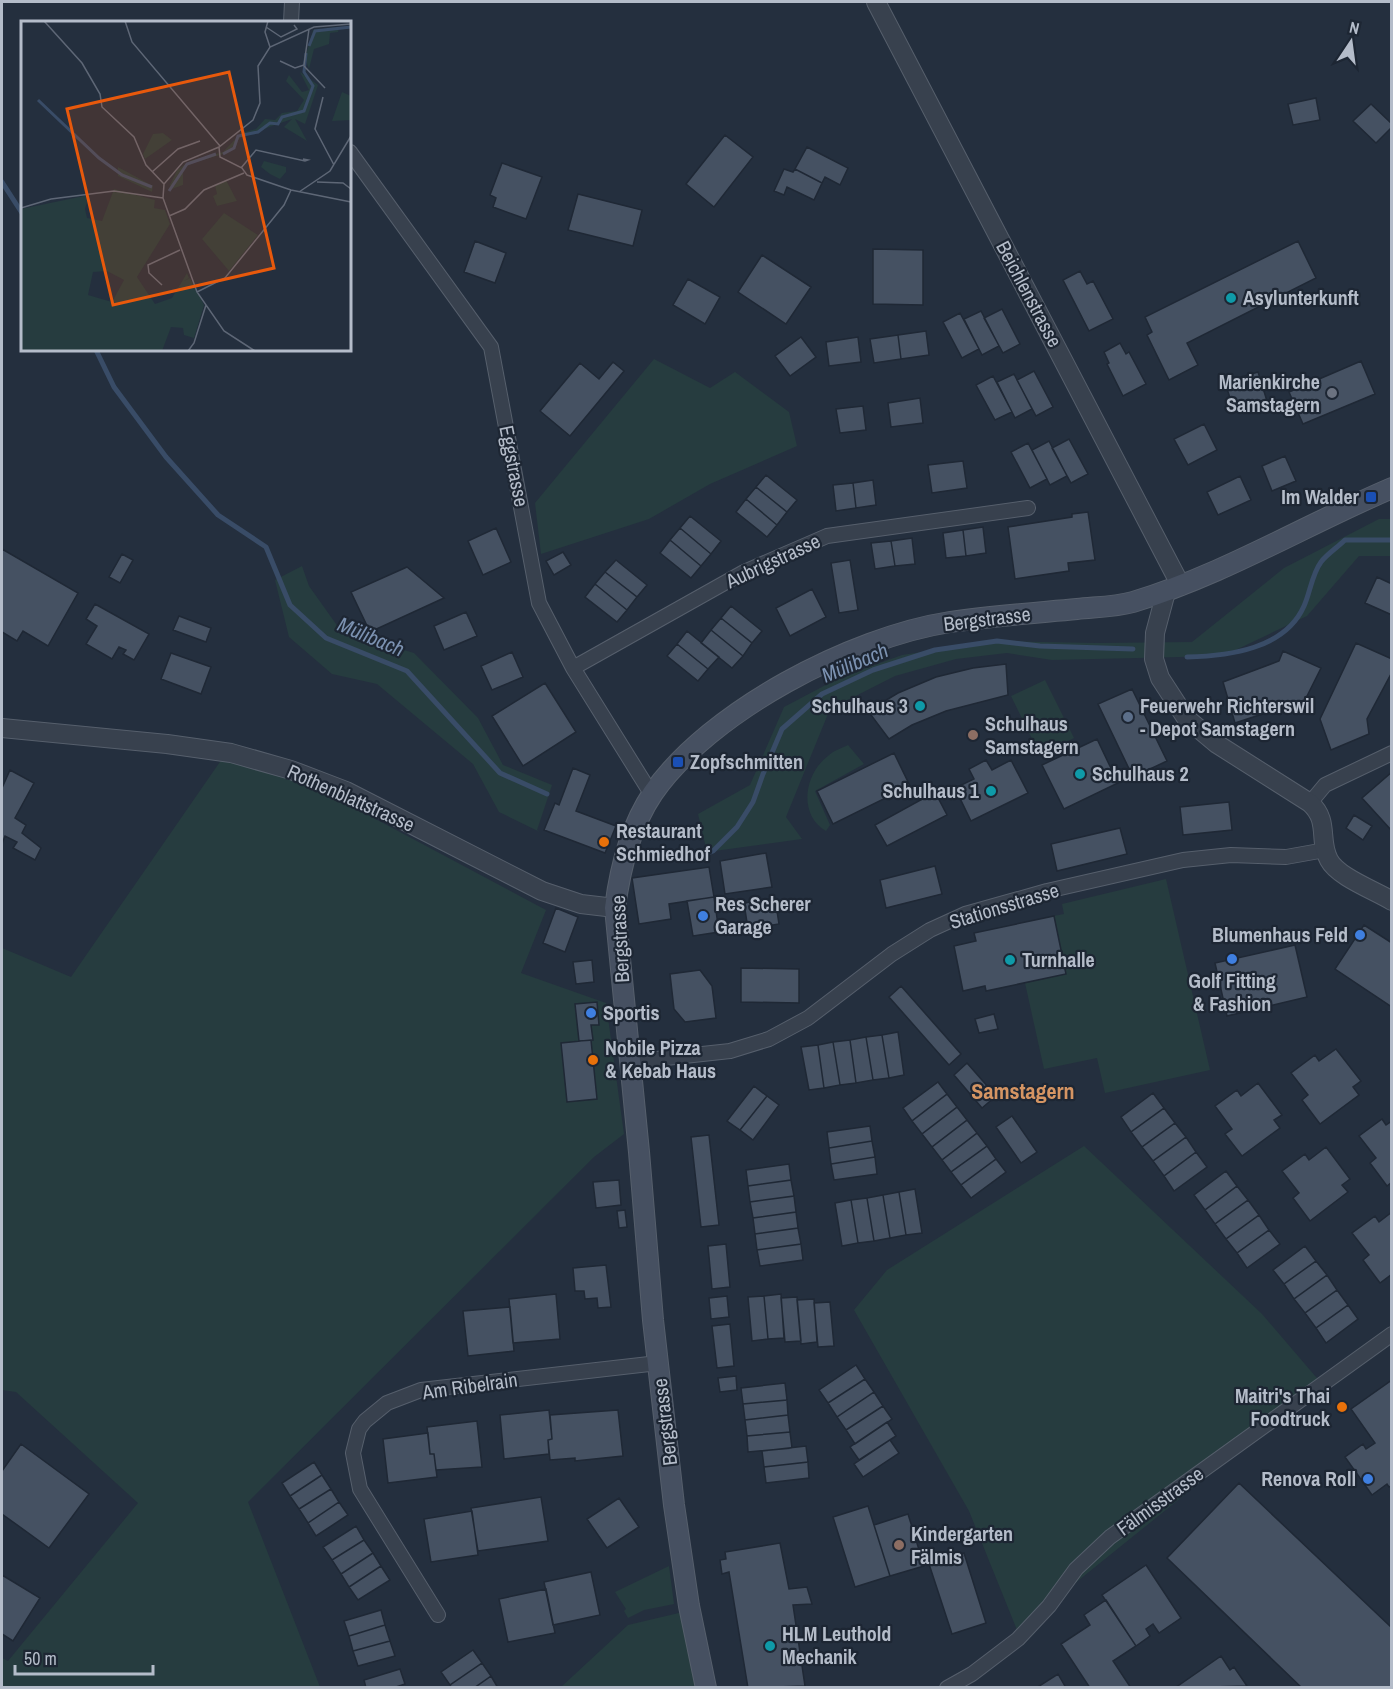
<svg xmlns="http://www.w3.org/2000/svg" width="1393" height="1689" viewBox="0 0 1393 1689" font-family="'Archivo Narrow',sans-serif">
  <rect width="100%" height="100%" fill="#242f3e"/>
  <path fill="#263c3f" d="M654,359L710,388L735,372L789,412L797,446L710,484L649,519L541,554L535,503Z
    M1379,519H1391V556H1359L1307,616L1223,656L1052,660L1007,653L956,659L895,676L830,709L786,817L802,839L707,852L698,814L750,785L784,707L839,678L902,655L994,641L1097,643L1192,642L1284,568Z
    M302,566L309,586L341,631L414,653L478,718L503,765L552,785L537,830L540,832L499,812L473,764L377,684L332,674L289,637L275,580Z
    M1045,680L1074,738L1040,755L1011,696Z
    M233,743L546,910L521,973L606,1003L624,1134L594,1157L248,1502L320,1687H2V1658L8,1661L138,1503L16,1392L2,1390V948L71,977Z
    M848,745L864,764L815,791L830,825L826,831C798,815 804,774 828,756C833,751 842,748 848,745Z
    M1166,879L1210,1070L1105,1093L1097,1058L1044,1069L1025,983L1066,974L1054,916L1064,914L1062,904Z
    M1084,1146L1262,1314L1322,1384L1017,1630L969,1511L854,1310L887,1270Z
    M669,1566L674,1604L644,1610L628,1618L624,1611L626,1609L615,1592Z
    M683,1612L700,1687L560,1688L628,1625Z"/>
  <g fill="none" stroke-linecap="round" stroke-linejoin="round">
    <path stroke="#394c67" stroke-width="5" d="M2,182L22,213
      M96,350L114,387L166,457L218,515L266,547L290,605L326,638L407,671L500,773L547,794
      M1187,657C1229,656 1285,649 1304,606C1310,593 1312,574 1321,562C1327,554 1338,547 1345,540H1392
      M675,858L700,856L713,851L737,827L753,802L763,774L782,729L822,694L873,670L935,650L997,641L1040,646L1133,649"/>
  </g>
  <path fill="#455162" stroke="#1f2835" stroke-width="1.5" d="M1316,98L1320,120L1293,125L1288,104Z
    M1371,104L1392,124V127L1376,143L1353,121Z
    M725,135L753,157L714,207L686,184Z
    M807,147L848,168L840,185L825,177L822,183L795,169Z
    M502,163L542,177L526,219L493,207L496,198L490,195Z
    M784,169L793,172L795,169L822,183L814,200L787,187L784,195L774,191Z
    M578,194L642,210L633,246L568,230Z
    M475,241L506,253L495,283L464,272Z
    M1298,241L1316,278L1187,343L1198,365L1169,380L1147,335L1152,332L1145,317Z
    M873,249L923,250V305L873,304Z
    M762,255L811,287L786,324L738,292Z
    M1080,271L1087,284L1093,281L1113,319L1089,331L1063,280Z
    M688,279L720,297L705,324L673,305Z
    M1002,309L1020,344L1003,353L984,318Z
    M981,311L999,346L982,355L964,319Z
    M960,313L979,349L962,358L943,322Z
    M926,331L929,355L901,359L898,335Z
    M898,335L901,359L874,363L870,339Z
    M801,337L816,357L790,376L775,356Z
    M858,337L861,362L829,366L826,342Z
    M1120,343L1126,354L1129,352L1146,384L1123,396L1107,364L1109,363L1104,352Z
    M1361,361L1375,394L1303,424L1289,392Z
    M613,362L624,371L570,436L540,411L580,363L599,379Z
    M1034,371L1053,407L1036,416L1017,380Z
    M1258,372L1267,401L1234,411L1225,382Z
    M1014,374L1032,409L1015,418L997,382Z
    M993,376L1012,412L995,420L976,385Z
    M920,398L923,423L891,427L888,403Z
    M863,406L866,430L840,433L836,409Z
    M1204,424L1217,450L1188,465L1174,439Z
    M1069,439L1088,474L1071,483L1052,448Z
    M1049,441L1067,476L1050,485L1032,450Z
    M1028,443L1047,479L1030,488L1011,452Z
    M1285,456L1296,481L1272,491L1262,466Z
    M963,461L967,488L932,493L928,465Z
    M766,475L797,500L787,512L756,487Z
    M1240,476L1251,500L1218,515L1207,492Z
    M873,480L876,505L856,508L853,483Z
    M853,483L856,508L836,511L833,485Z
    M756,487L787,512L777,525L746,499Z
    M746,499L777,525L767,537L736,512Z
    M1088,512L1095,560L1068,563L1069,571L1015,579L1008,527L1072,517V514Z
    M690,516L721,541L711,554L680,528Z
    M983,527L986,553L966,556L963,530Z
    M496,528L511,562L483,575L468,541Z
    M680,528L711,554L701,566L670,540Z
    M963,530L966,556L946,558L943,533Z
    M912,538L915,564L895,566L891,541Z
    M670,540L701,566L691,578L660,553Z
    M891,541L895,566L875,569L871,543Z
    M2,549L78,593L48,646L23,631L17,641L2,632Z
    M563,552L571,565L554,575L546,561Z
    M122,554L133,560L120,583L109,577Z
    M616,560L647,585L637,597L605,572Z
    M850,560L858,610L839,613L831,563Z
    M407,567L444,598L370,632L351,592Z
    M605,572L637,597L627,610L595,584Z
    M1377,577L1392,584V615L1365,603Z
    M595,584L627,610L617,622L585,597Z
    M812,589L826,617L790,636L776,608Z
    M95,604L149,634L134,660L123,654L126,650L119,647L112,659L86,644L97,626L86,619Z
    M731,606L762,631L752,643L721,618Z
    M466,612L477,636L444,650L434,626Z
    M179,616L211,628L206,642L173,630Z
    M721,618L752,643L743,656L711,630Z
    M711,630L743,656L732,668L701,643Z
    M687,631L719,657L708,669L677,644Z
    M1356,643L1392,659V672L1367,719L1369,734L1331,750L1320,719Z
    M677,644L708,669L698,681L667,656Z
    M1283,651L1321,668L1305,700L1235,723L1223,682L1279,661Z
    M512,652L523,677L492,690L481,666Z
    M171,653L211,667L201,694L161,679Z
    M1006,664L1008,695L946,711L912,725L889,739L868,711L898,693L936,677L973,668Z
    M545,683L576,732L523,766L492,716Z
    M1132,689L1167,761L1133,777L1098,704Z
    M1097,739L1118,783L1064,809L1042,765Z
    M894,753L910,786L833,824L817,791Z
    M986,760L992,770L1011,760L1028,793L971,821L955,788L974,779L969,769Z
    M573,768L590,775L576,811L616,826L605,853L544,830L555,803L559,805Z
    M10,770L34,783L15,818L26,825L22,833L41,848L35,860L13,848L17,842L5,836L2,844V788Z
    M1392,772V831L1362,798Z
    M935,792L947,815L887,846L875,825Z
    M1229,802L1232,830L1183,835L1180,807Z
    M1354,815L1372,826L1363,840L1346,828Z
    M1120,828L1127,854L1057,871L1051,844Z
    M766,853L772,887L725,894L720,861Z
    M935,866L942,894L886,908L880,880Z
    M709,867L714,897L669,904L671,919L639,924L632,878Z
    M714,897L719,932L693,936L687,901Z
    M775,898L779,924L748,929L744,903Z
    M556,908L578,917L565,952L543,943Z
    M1054,916L1066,974L986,991L985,986L963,991L954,946L976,941L974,933Z
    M1364,925L1392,943V1007L1335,969Z
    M1295,945L1307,997L1227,1016L1215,963Z
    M592,960L594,982L576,984L573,962Z
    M741,968L799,969V1003L741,1002Z
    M700,970L712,986L716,1018L685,1022L674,1009L670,974Z
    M901,986L961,1054L949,1065L889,997Z
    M597,1002L599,1025H591L593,1040L579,1041L575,1004Z
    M994,1014L998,1029L979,1033L975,1019Z
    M898,1032L904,1075L889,1078L882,1035Z
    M882,1035L889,1078L873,1080L866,1037Z
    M866,1037L873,1080L856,1083L850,1040Z
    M591,1040L597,1099L567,1102L561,1043Z
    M850,1040L856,1083L840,1085L833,1042Z
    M833,1042L840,1085L824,1088L818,1045Z
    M818,1045L824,1088L809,1090L801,1047Z
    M1336,1049L1361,1081L1353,1087L1359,1095L1320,1124L1302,1100L1308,1095L1291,1073L1315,1055L1319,1061Z
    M967,1063L996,1096L982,1108L954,1075Z
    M938,1082L947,1094L912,1121L903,1108Z
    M1258,1083L1282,1115L1274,1120L1280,1128L1242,1156L1225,1134L1232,1129L1215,1106L1237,1090L1241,1096Z
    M754,1086L767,1096L740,1130L727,1121Z
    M1153,1093L1164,1108L1131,1132L1121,1117Z
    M947,1094L957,1107L922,1134L912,1121Z
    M767,1096L779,1105L753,1140L740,1130Z
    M957,1107L967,1120L932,1147L922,1134Z
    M1164,1108L1175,1123L1142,1147L1131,1132Z
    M1012,1116L1037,1152L1021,1163L996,1127Z
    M1382,1119L1386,1125L1392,1121V1182L1387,1186L1370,1163L1376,1158L1359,1136Z
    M967,1120L977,1133L942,1160L932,1147Z
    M1175,1123L1186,1137L1153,1161L1142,1147Z
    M870,1126L872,1141L829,1148L827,1132Z
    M977,1133L987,1146L951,1172L942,1160Z
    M709,1135L719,1225L701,1227L691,1137Z
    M1186,1137L1196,1152L1164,1176L1153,1161Z
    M872,1141L875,1157L831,1164L829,1148Z
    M987,1146L996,1159L961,1185L951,1172Z
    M1326,1147L1350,1179L1342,1185L1348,1192L1310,1221L1293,1198L1299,1193L1282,1171L1305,1154L1309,1160Z
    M1196,1152L1207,1167L1174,1191L1164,1176Z
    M875,1157L877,1174L834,1180L831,1164Z
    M996,1159L1006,1172L971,1198L961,1185Z
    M789,1164L791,1180L748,1186L746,1170Z
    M1226,1171L1237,1186L1205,1210L1194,1195Z
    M619,1180L621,1205L596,1208L593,1182Z
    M791,1180L794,1196L750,1202L748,1186Z
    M1237,1186L1248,1200L1215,1224L1205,1210Z
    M915,1189L922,1233L906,1235L899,1192Z
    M899,1192L906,1235L890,1238L883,1195Z
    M883,1195L890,1238L874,1241L867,1198Z
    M794,1196L796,1212L753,1218L750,1202Z
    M867,1198L874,1241L858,1243L851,1200Z
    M851,1200L858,1243L842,1246L835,1203Z
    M1248,1200L1259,1215L1226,1239L1215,1224Z
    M625,1210L627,1227L619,1228L617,1211Z
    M796,1212L798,1228L755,1234L753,1218Z
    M1392,1212V1274L1380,1283L1363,1260L1369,1255L1352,1233L1375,1216L1379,1222Z
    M1259,1215L1269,1230L1237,1253L1226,1239Z
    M798,1228L801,1244L757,1250L755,1234Z
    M1269,1230L1280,1244L1247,1268L1237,1253Z
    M726,1244L730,1287L712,1289L708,1246Z
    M801,1244L803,1260L760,1266L757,1250Z
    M1305,1246L1316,1261L1284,1284L1273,1270Z
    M1316,1261L1327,1275L1294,1299L1284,1284Z
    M606,1265L611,1307L598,1308L597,1298L585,1299L584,1291H575L573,1268Z
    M1327,1275L1337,1290L1305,1313L1294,1299Z
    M1337,1290L1348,1305L1316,1328L1305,1313Z
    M556,1294L560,1339L513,1343L509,1299Z
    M781,1294L784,1338L768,1339L764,1296Z
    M727,1296L729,1317L711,1319L709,1298Z
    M764,1296L768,1339L752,1341L748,1297Z
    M797,1297L801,1341L785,1342L781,1298Z
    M814,1299L817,1342L801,1344L797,1300Z
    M830,1302L834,1346L818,1347L814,1303Z
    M1348,1305L1358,1319L1326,1343L1316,1328Z
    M510,1307L514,1351L468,1356L463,1311Z
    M730,1324L734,1366L717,1368L712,1326Z
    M856,1365L865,1379L828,1403L819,1390Z
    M736,1376L737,1390L720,1392L718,1378Z
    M865,1379L874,1392L837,1417L828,1403Z
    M1392,1380V1485L1389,1487L1387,1484L1372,1495L1345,1457L1363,1444L1366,1449L1375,1443L1351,1409Z
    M785,1383L787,1400L743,1404L741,1388Z
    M874,1392L883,1406L846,1430L837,1417Z
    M787,1400L788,1415L745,1420L743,1404Z
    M883,1406L892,1419L855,1444L846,1430Z
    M549,1410L552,1439L548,1440L549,1454L504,1459L500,1415Z
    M618,1410L623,1456L575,1461V1458L550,1460L548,1440L552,1439L550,1415Z
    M788,1415L790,1432L747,1436L745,1420Z
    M477,1421L482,1467L436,1470L434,1454H430L427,1427Z
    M887,1422L896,1436L859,1460L850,1447Z
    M790,1432L792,1448L748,1452L747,1436Z
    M428,1433L430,1454H434L437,1477L388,1483L383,1439Z
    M890,1440L899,1453L863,1477L854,1464Z
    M21,1444L89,1494L49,1548L2,1514V1471Z
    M806,1446L808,1462L764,1467L762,1451Z
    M314,1462L322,1475L290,1496L282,1483Z
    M808,1462L809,1478L766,1483L764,1467Z
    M322,1475L331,1489L299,1509L290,1496Z
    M1239,1483L1392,1628V1688H1302L1167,1558Z
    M331,1489L339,1502L308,1523L299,1509Z
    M541,1497L548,1541L478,1551L471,1508Z
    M619,1498L639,1527L607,1548L587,1519Z
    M339,1502L348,1515L316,1536L308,1523Z
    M868,1506L890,1576L855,1587L833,1517Z
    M472,1511L478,1555L431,1562L424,1519Z
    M908,1514L924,1566L890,1576L874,1525Z
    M356,1526L364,1540L332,1560L323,1547Z
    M364,1540L373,1553L341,1574L332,1560Z
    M780,1543L789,1589L807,1587L812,1604L793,1605L805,1686L748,1688L729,1572L722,1574L720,1560L726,1559L725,1552Z
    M373,1553L381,1566L349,1587L341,1574Z
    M964,1553L986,1623L952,1634L929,1564Z
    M1146,1565L1181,1618L1159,1633L1153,1624L1146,1629L1150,1636L1136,1646L1102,1595Z
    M381,1566L390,1580L358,1600L349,1587Z
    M591,1572L600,1615L553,1625L544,1582Z
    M2,1575L40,1598L13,1641L2,1634Z
    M546,1589L555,1633L508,1642L499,1599Z
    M1106,1600L1136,1646L1113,1661L1131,1688H1090L1061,1644L1090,1625L1084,1615Z
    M381,1610L385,1625L349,1636L344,1621Z
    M385,1625L390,1641L353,1651L349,1636Z
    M390,1641L395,1656L358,1666L353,1651Z
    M473,1650L482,1663L450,1685L441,1672Z
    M1221,1656L1230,1670L1234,1667L1247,1686L1175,1688Z
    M482,1663L491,1676L474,1688H452L450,1685Z
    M400,1669L405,1684L393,1688H366L364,1680Z
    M1058,1674L1066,1688H1036Z
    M491,1676L498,1688H474Z"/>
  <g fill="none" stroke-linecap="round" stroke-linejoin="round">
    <g stroke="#565f6c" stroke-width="16">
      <path id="minor" d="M291,22L292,2
        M350,152L491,347L539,603L573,668L652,795
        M573,668L744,572L827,536L1028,508
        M1310,803L1325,785L1392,753
        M629,1062L730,1051L769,1039L808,1018L892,954L930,930L965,914L1047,891L1183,860L1231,855L1286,857L1325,850
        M438,1615L360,1489L353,1453L359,1429L365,1421L387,1403L421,1390L658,1363
        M947,1688L972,1674L1018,1639L1049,1606L1076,1569L1110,1537L1392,1334"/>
    </g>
    <g stroke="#565f6c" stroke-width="20">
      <path id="tertiary" d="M876,2L1181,586
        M1166,592L1155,633L1154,659L1160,678L1186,718L1217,744L1310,803C1330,821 1318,840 1329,860C1338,877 1374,890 1392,901
        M2,728L167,744L231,753L291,770L346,791L542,891L581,904L615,908"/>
    </g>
    <g stroke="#565f6c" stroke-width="22">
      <path id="secondary" d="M706,1688L689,1606L674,1505L653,1320L639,1152L615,908C620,868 630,827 653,793C710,711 852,637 950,622C992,616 1034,613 1077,609C1095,607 1115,607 1133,602C1223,575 1305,525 1392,488"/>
    </g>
    <use href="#minor" stroke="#38414e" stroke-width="14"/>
    <use href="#tertiary" stroke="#38414e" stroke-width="18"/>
    <use href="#secondary" stroke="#465061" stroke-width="20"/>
  </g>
  <g fill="#0f9aa8" stroke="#1d2633" stroke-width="2">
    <circle cx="1231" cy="298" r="6"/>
    <circle cx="920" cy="706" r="6"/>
    <circle cx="1080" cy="774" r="6"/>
    <circle cx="991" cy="791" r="6"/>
    <circle cx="1010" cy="960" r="6"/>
    <circle cx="770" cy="1646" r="6"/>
  </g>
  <circle fill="#6b7280" stroke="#1d2633" stroke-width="2" cx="1332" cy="393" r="6"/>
  <g fill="#1a4fb4" stroke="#1d2633" stroke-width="2">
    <rect x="1365" y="491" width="12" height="12" rx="3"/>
    <rect x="672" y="756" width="12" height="12" rx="3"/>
  </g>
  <circle fill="#5c6f8a" stroke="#1d2633" stroke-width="2" cx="1128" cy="717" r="6"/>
  <g fill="#8d6e63" stroke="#1d2633" stroke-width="2">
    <circle cx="973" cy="735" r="6"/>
    <circle cx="899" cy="1545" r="6"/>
  </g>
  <g fill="#e8710a" stroke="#1d2633" stroke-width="2">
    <circle cx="604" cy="842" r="6"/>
    <circle cx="593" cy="1060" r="6"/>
    <circle cx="1342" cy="1407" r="6"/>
  </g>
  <g fill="#3f7fe0" stroke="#1d2633" stroke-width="2">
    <circle cx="703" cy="916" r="6"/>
    <circle cx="1360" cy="935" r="6"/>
    <circle cx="1232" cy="959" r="6"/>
    <circle cx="591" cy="1013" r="6"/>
    <circle cx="1368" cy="1479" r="6"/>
  </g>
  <g text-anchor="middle" stroke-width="4.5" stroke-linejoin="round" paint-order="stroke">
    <g font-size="20" fill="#b4bcc9" stroke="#1d2633">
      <text transform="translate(1029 294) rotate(62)" y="7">Beichlenstrasse</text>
      <text transform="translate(514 466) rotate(79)" y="7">Eggstrasse</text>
      <text transform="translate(773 561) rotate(-25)" y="7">Aubrigstrasse</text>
      <text transform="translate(987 619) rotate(-7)" y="7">Bergstrasse</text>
      <text transform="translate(351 798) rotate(24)" y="7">Rothenblattstrasse</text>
      <text transform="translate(1004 906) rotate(-17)" y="7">Stationsstrasse</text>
      <text transform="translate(620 939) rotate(-93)" y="7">Bergstrasse</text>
      <text transform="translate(470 1386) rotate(-8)" y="7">Am Ribelrain</text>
      <text transform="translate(665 1422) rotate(-97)" y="7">Bergstrasse</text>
      <text transform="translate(1160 1501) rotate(-36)" y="7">Fälmisstrasse</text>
    </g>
    <g font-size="20" font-weight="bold" fill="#b4bcc9" stroke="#1d2633" text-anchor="start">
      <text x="1243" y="305">Asylunterkunft</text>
      <text x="1320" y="389" text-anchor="end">Marienkirche<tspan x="1320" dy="23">Samstagern</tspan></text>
      <text x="1359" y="504" text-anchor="end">Im Walder</text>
      <text x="908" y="713" text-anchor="end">Schulhaus 3</text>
      <text x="1140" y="713">Feuerwehr Richterswil<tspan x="1140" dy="23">- Depot Samstagern</tspan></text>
      <text x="985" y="731">Schulhaus<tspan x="985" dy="23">Samstagern</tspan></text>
      <text x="690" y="769">Zopfschmitten</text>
      <text x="1092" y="781">Schulhaus 2</text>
      <text x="979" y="798" text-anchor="end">Schulhaus 1</text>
      <text x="616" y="838">Restaurant<tspan x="616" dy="23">Schmiedhof</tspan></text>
      <text x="715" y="911">Res Scherer<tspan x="715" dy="23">Garage</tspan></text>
      <text x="1348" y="942" text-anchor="end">Blumenhaus Feld</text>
      <text x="1022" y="967">Turnhalle</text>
      <text x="1232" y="988" text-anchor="middle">Golf Fitting<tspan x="1232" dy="23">&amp; Fashion</tspan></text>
      <text x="603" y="1020">Sportis</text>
      <text x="605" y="1055">Nobile Pizza<tspan x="605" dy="23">&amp; Kebab Haus</tspan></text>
      <text x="1330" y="1403" text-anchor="end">Maitri's Thai<tspan x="1330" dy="23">Foodtruck</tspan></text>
      <text x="1356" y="1486" text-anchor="end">Renova Roll</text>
      <text x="911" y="1541">Kindergarten<tspan x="911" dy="23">Fälmis</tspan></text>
      <text x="782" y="1641">HLM Leuthold<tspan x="782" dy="23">Mechanik</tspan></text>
    </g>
    <g font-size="21" font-style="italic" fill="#7c92b1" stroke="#1d2633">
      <text transform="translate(371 637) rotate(23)" y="7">Mülibach</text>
      <text transform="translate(855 663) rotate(-23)" y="7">Mülibach</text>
    </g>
    <g font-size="22" font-weight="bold" fill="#d59563" stroke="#1d2633">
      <text x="1023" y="1099">Samstagern</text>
    </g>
  </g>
  <g transform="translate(21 21)">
    <rect width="330" height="330" fill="#242f3e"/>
    <path d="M318,6L317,11L309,12L308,23L293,28L288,48L284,37L292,9ZM279,51L297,64L284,103L274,98L286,120L263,106L271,98L251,105L219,117L206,132L168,143L162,149V164L151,168L149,164L156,149L169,140L202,131L220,112L235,108L244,98L254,99L261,92L276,90L283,79L265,60L268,54L281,71L288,69ZM321,71L330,75V99L311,100ZM142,112L151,119L124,138L122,133L132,113ZM243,140L265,146V151L259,158L249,153L240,146ZM97,146L132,165L131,171L97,155ZM205,159L216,180L196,185L192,175L196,173L194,165ZM93,168L134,179L133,187L144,189L149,203L116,256L134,283L151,277L166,252L168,257L163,260L169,257L183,284L173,317L163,314L162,307L150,306L141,330H0V188L68,174L64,188L66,197L81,200ZM86,250L103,259L91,281L67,274L72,251ZM203,192L237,214L208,250L181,218Z" fill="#263c3f" fill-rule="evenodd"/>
    <path fill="none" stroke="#394c67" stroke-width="3" d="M288,25L294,10L330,6M17,79L78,137L101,154L131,166M202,133L213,127L217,115L237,111L249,102L257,103L261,96L283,90L292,65L283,51L285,32M148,170L166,143L195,133"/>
    <path fill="none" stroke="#5e6776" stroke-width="1.5" d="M23,0L61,42L79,73L81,86L113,116L125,144L143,163M104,0L111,21L199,125M247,0L244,11L249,26M245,6L260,16L276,8L273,4M259,40L274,47L283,44L288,8M283,45L304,67M302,76L294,108L313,144M198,126L199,136L221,147L226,154L270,169L330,181M220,147L235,129L284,140L287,139L282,138M131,151L157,128L179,120M296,161L322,162L330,168M278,171L309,150L330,115M0,187L30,178L93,170L142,177M148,195L164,188L183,169L223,152M141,264L128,252L127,244L159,229M176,271L204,257L263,184L270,169M167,330L173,322L185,284M234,330L203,310L176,271L142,177L143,163L162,141L198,126L232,99L239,82L237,45L249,26L293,6L330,3"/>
    <path fill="#e8590c" fill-opacity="0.15" stroke="#e8590c" stroke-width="3" d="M208,51L253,247L92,284L46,88Z"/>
    <rect width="330" height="330" fill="none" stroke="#b4bcc9" stroke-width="3"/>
  </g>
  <rect width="1393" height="1689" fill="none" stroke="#b4bcc9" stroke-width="6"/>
  <g transform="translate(1351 42) rotate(13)" stroke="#1d2633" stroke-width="4.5" paint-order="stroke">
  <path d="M0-4.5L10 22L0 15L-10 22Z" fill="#b4bcc9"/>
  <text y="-9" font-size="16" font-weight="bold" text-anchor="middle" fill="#b4bcc9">N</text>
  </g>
  <path d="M15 1665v9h138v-9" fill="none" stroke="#b4bcc9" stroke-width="3"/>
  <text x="24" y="1665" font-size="18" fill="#b4bcc9" stroke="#1d2633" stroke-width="4.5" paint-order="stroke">50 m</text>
</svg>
